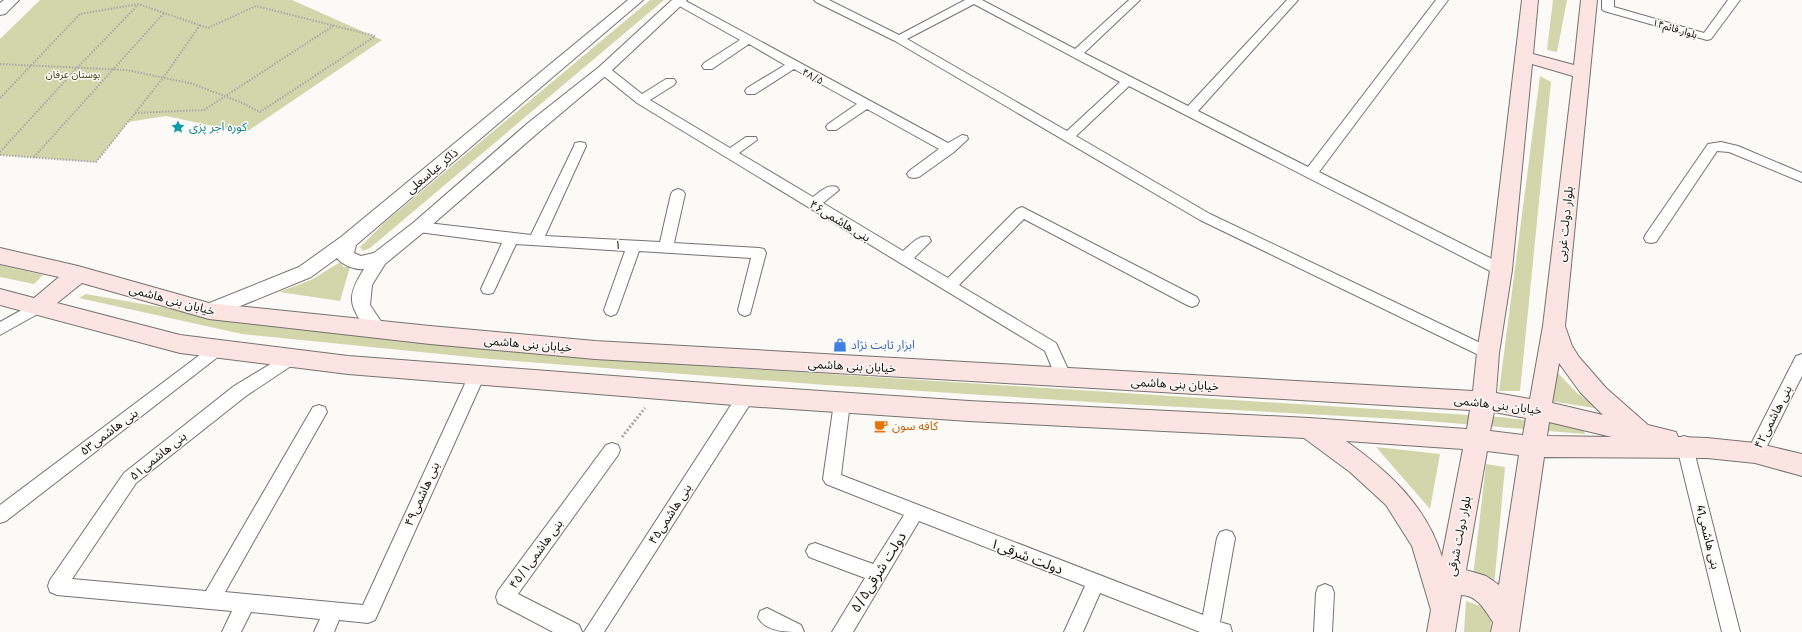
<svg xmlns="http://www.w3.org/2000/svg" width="1802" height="632" viewBox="0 0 1802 632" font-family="'Fira Sans','Noto Sans Arabic',sans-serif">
  <rect width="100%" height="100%" fill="#fbfaf7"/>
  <path fill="#d3d6ab" d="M40,0H292L382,40L245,133L166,116L128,122L96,162L0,155V39Z
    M650,0H664L370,248L363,251L360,247L384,223Z
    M1553,0H1567L1557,52L1547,50Z
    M1540,76L1551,82L1520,391H1499Z
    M342,261L343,267H350L340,301L279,292L311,280Z
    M0,265L43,275L34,284L0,277Z
    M86,294L222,318L437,343L702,366L1500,417L1582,427L1585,434L1415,420L1107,403L826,385L490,359L242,334L79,298Z
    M1556,371L1577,393L1600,409L1550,401Z
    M1376,447L1440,454L1430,509Z
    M1486,464L1505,467L1494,587L1473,577Z
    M1466,601L1480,606L1492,616L1490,632H1464Z"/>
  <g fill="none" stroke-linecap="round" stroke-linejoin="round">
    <g stroke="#747370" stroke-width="2">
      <path id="minor" d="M673,0H684L948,143L962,135L967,136L968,139L954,152L919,177L914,178L909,177L907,174L909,171L939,149L867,109L836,130H828L826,127L828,124L857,104L794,69L755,94H747L745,91L747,88L785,65L749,44L712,69H704L702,66L704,63L740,40L674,3Z
        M814,0H829L899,35L965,0H982L1075,49L1129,0H1140L1084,53L1188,106L1287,0H1298L1198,111L1308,167L1436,0H1448L1319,172L1506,266L1508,270L1506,274L1501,275L1496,274L1129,86L1076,136L1210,214L1493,349L1496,353L1493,357L1488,359L1483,357L1200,220L895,41L816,2ZM974,4L1120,82L1067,131L907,39Z
        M1602,0H1614V7L1704,33L1728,0H1740L1711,39L1707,40L1604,11L1602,9Z
        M604,66L608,67L642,94L666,79H674L676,82L674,85L650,100L730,148L746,137H756L757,140L739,153L813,197C820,192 827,184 837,187L839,190L823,203L903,251C911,245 918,234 929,237L931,241L914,258L948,278L1017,209L1022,207L1197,297L1199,301L1197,305L1192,307L1187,305L1024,219L959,285L1056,343L1072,378L1070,382L1064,384L1058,382L1045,351L637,103L600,73L598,70L600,67Z
        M580,142L585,143L586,146L545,236L660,242L671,194L673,191L678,189L683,191L685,194L674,243L759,248L764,249L766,253L750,314L745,316L740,314L738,310L751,258L639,251L618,310L616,314L611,316L606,314L604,310L625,251L516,244L495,289L493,293L488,294L483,293L481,289L502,243L419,232L414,230L412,227L414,224L419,222L531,235L574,146L575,143Z
        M1721,142L1738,146L1802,173V182L1729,152L1717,151L1656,242L1651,243L1646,242L1644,238L1646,234L1708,144Z
        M38,301L43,303L45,307L43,311L0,335V322Z
        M218,343L223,345L226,349L223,353L6,521L0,523V505L213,345Z
        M292,352L297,354L300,358L297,362L246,396L136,483L72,579L206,591L313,407L319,405L325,407L327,412L225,592L363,605L469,375L471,371L477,369L483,371L485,375L375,620L368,623L339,620L334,632H314L320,619L251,612L241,632H222L232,611L57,595L50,592L48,586L50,580L124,473L234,386L287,354Z
        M1802,354V376L1761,458L1755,460L1749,458L1747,453L1749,448L1796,356Z
        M746,389L752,391L754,396L752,401L604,632H584L740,391Z
        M842,396L848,398L850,403L841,475L1203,615L1217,538L1220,532L1226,530L1232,532L1235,538L1220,622L1230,625L1232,632H1200L1100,593L1083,632H1064L1085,586L919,521L853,632H832L865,578L809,557L806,551L809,545L815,543L873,564L904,515L826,484L823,479L834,403L836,398Z
        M1684,436L1690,438L1692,443L1740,632H1722L1676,443L1678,438Z
        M612,443L618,445L620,450L618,455L518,594L579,625L582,632H553L498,603L496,597L498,591L606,445Z
        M1325,584L1332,587L1334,593L1332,632H1314L1316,593L1318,587Z
        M767,608L801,625L804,632C787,632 765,632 758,617L760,611Z"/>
    </g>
    <g stroke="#747370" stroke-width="2">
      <path id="tertiary" d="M4,0H19L5,14L0,15V3Z
        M628,0H643L356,245L354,253L361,256L374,253L413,223L528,123L599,67L672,0H687L609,73L540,131L425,231L385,264L372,285L370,305L386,329L383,334L376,336L369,334C351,306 344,300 364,269C355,270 342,265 337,258L311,277L216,316L209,318L202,316L200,311L202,306L299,267L341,237Z"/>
    </g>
    <g stroke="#747370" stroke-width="2">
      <path id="secondary" d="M1522,0H1538L1533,54L1574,65L1581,0H1597L1565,326L1572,346L1579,357L1606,388L1648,425L1676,432L1678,437L1707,438L1755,443L1802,454V476L1755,463L1707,458L1544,457L1519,632H1491L1493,622C1485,610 1477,595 1461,595L1455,632H1427L1431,610L1412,546L1386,505L1350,472L1304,438L969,421L746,406L348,374L180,353L0,305V289L34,298L59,277L0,264V248L78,266L209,303L430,326L595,341L1473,391L1477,353L1490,270ZM1532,64L1573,76L1543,326L1530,399L1496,393L1499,353L1512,270ZM82,283L209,319L430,344L595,359L1470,410L1467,429L1309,418L969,401L746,386L348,356L180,335L57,303ZM1559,363L1580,392L1603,415L1552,403ZM1494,412L1526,418L1523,435L1490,431ZM1549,422L1612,437L1547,436ZM1346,441L1463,449L1442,557C1426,505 1388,471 1346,441ZM1487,451L1519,455L1499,585L1486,576L1466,570Z"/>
    </g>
    <path stroke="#aaa9a7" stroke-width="2" stroke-dasharray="1.5 1.5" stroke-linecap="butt" d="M0,64L127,70L193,84L240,102L260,112L374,37
      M0,98L80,14L138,4L208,28L256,6L375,36
      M135,113L204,110L333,26
      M0,152L77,68L138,5
      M0,155L96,162L163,78L200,25
      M34,157L164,13"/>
    <path stroke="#aaa9a7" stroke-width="3" stroke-dasharray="2 2" stroke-linecap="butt" d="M622,437L645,408"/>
    <use href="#minor" fill="#fff" fill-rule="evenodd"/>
    <use href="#tertiary" fill="#fff" fill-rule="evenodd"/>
    <use href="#secondary" fill="#fce4e2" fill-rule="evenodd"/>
  </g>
  <defs>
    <g id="sight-bare" transform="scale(1.08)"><path d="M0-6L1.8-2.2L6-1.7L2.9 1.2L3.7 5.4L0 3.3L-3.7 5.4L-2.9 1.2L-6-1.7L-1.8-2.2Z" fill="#0f9aa8" stroke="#fbfaf7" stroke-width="2.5" paint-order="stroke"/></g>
    <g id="shop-bare" transform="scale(1.08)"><path d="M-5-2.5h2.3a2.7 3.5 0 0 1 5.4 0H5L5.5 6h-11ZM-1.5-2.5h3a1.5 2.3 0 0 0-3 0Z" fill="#3f7fe0" stroke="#fbfaf7" stroke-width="2.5" paint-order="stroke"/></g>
    <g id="cafe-bare" transform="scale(1.08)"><path d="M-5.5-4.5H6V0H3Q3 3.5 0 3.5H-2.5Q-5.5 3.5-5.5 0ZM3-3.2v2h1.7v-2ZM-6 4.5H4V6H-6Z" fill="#e8710a" stroke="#fbfaf7" stroke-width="2.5" paint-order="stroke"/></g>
  </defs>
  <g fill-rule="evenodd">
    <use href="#sight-bare" x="178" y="127"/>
    <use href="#shop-bare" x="840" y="345"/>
    <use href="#cafe-bare" x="881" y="426"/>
  </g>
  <g text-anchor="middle" stroke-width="3" stroke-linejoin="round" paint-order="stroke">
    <g font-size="10" fill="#11100f" stroke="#fbfaf7">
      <text transform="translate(1675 28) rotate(16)" y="4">بلوار قائم۱۴</text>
      <text transform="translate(813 76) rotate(28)" y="4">۴۸/۵</text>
    </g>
    <g font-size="10" fill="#3a3b0f" stroke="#fbfaf7">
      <text x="73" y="78">بوستان عرفان</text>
    </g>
    <g font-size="12" fill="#0d838f" stroke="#fbfaf7" text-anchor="start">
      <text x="189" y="131">کوره اجر پزی</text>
    </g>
    <g font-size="12" fill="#11100f" stroke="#fbfaf7">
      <text transform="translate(432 171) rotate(-40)" y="4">ذاکر عباسعلی</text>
      <text transform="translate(840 221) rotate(31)" y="4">بنی هاشمی۴۶</text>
      <text transform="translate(1565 224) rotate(-84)" y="4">بلوار دولت غربی</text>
      <text transform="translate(618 245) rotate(3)" y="4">۱</text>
      <text transform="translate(172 300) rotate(15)" y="4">خیابان بنی هاشمی</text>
      <text transform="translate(528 344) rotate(5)" y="4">خیابان بنی هاشمی</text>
      <text transform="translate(852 366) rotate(3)" y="4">خیابان بنی هاشمی</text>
      <text transform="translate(1175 384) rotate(3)" y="4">خیابان بنی هاشمی</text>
      <text transform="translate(1498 405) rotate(7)" y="4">خیابان بنی هاشمی</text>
      <text transform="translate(1773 417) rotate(-63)" y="4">بنی هاشمی۴۲</text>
      <text transform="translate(109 432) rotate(-37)" y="4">بنی هاشمی۵۳</text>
      <text transform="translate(158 456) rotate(-39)" y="4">بنی هاشمی۵۱</text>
      <text transform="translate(422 494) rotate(-66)" y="4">بنی هاشمی۴۹</text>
      <text transform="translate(670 514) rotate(-57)" y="4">بنی هاشمی۴۵</text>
      <text transform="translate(1459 536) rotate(-79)" y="4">بلوار دولت شرقی</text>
      <text transform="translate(1708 537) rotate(76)" y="4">بنی هاشمی41</text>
      <text transform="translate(536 554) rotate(-54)" y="4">۴۵/۱بنی هاشمی</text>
    </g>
    <g font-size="12" fill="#366cbe" stroke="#fbfaf7" text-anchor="start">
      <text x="851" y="349">ابزار ثابت نژاد</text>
    </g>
    <g font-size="12" fill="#c56008" stroke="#fbfaf7" text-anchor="start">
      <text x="892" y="430">کافه سون</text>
    </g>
    <g font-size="14" fill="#11100f" stroke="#fbfaf7">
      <text transform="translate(1027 556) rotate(21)" y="5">۱دولت شرقی</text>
      <text transform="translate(878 572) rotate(-58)" y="5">۵/۵دولت شرقی</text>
    </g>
  </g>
</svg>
